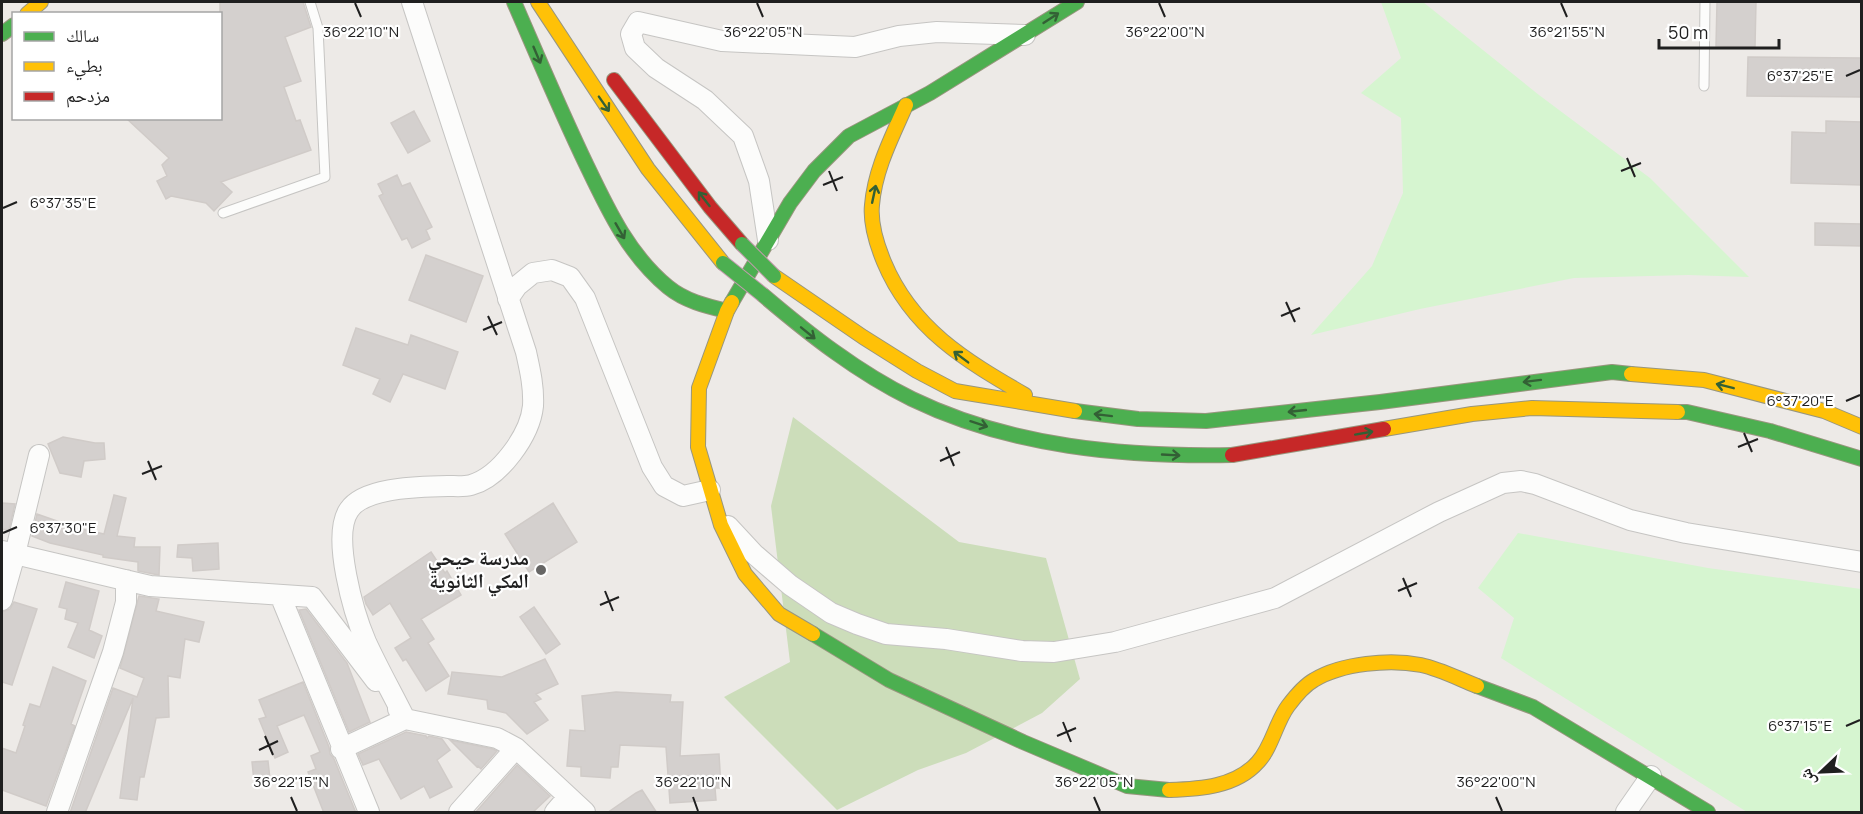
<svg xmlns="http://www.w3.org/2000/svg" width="1863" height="814" viewBox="0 0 1863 814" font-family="Manrope,'Noto Naskh Arabic',sans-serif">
  <rect width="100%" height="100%" fill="#edeae7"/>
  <path fill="#ccddba" d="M793,417L959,542L1046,558L1080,679L1042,713L966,753L918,770L837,810L724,697L790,662L771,506Z"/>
  <path fill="#d6f5d0" d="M1381,2H1423L1539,95L1650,178L1749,277L1688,275L1574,278L1420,309L1311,335L1372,266L1403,193L1401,118L1361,93L1401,58Z
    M1518,533L1708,568L1861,589V812H1747L1501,658L1514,618L1478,588Z"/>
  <path fill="#d4d0ce" stroke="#d0cbc8" stroke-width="1.5" d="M220,2H303L311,27L285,37L301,81L284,87L296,121L300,120L311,150L221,182L232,192L214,211L206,203L171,196L166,199L157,181L167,176L162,165L169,158L126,118H220Z
    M1717,2H1756L1755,47L1716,46Z
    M1748,57L1862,58V97L1747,96Z
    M414,111L430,141L408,153L391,123Z
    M1826,121L1862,122V185L1791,183L1792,132L1826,133Z
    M397,175L402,186L410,183L432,227L426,230L430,239L412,248L407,238L402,240L379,196L383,194L378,184Z
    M1815,223L1862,224V246L1815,245Z
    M426,255L483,276L466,322L409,300Z
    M356,328L408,345L411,335L458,352L445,389L403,374L390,402L373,394L380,379L343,365Z
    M63,437L95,443H104L105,459L84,461L81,477L60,473L48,444Z
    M114,495L126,498L117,536L135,538L134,547H160L159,575L138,571V562L103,557V555L50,543L32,536L37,514L77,528L104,534Z
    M2,503L15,504L9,530L2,529Z
    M553,503L577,542L529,572L505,534Z
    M218,543L219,569L193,571L192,558L177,557L178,545Z
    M431,552L445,573L447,571L461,595L421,619L434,639L428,643L449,676L426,691L406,659L403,661L395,648L411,638L390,603L373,615L366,604L364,597Z
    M66,582L99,591L89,630L102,636L94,658L68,647L78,623L65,619L67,609L59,607Z
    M139,596L159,599L156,611L204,622L199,642L185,639L180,678L168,676L169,717L156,718L144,777H140L137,800L120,798L133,698L85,813H70L113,688L137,697L144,678L120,668Z
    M14,602L37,609L12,685L2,682V612L10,609Z
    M534,607L560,644L546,654L520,617Z
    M306,609L347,663L370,722L349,732L299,610Z
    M545,659L558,684L536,694L541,699L534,702L548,720L527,734L506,713L488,709L487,700L448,694L452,672L502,677Z
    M53,667L86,681L71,724L75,726L46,806L2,790V748L16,753L25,726L23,725L30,704L40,707Z
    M303,682L329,747L330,754L334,759L356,813H324L308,772L316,769L311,756L320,752L304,715L277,726L288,752L275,758L259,719L266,717L259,700Z
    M616,692L671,695L670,702H683L680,756L719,754L721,788H715L716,800L670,803L666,747L620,745L618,767H611L610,778L581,776V767L567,766L570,730L585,731L582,696Z
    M406,732L426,736L427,738L429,736L442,739L450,750L437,760L452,787L430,798L424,786L401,799L379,759L363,765L358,754Z
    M450,740L493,749L497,751L481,769L478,766L477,767Z
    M268,761L270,779L254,781L252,762Z
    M517,765L550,796L532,813H475Z
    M642,790L657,813H607L636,793Z"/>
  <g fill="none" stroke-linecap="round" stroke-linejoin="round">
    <g stroke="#c6c5c3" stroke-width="11">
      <path id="lane" d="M1704,86L1705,2
        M223,213L325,177L318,28L310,2"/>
    </g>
    <g stroke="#c6c5c3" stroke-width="22">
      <path id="street" d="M768,240L759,181L743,136L705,100L656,68L635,48L631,34L638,22L722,41L855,47L899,36L937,32L1025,35
        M508,299L517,286L533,273L552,270L570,277L585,298L652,467L664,486L683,496L710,490
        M728,526L754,554L790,585L831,613L857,624L886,634L946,639L1022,651L1054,652L1115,642L1275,598L1439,512L1503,483L1521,481L1535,484L1630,520L1686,533L1862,562
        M2,551L150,586L312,597L376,681
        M280,595L369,812
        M2,600L15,554L39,455
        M398,709L405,719L497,738L516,748L585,812
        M341,749L405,719C392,693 378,668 366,642C354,614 331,536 349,510C365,486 423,487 448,486C455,486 464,487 471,485C500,477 530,435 533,406C534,387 530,370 526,352L412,2
        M57,812L113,652L126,602V580
        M459,812L516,748
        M555,812L568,797
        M1626,812L1651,776"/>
    </g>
    <g stroke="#98967e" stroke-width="16">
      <path id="fast" d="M514,2C538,57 561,112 587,166C608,210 629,255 668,287C685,301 706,306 727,311
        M2,34L14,25
        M763,295C809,334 857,372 912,399C1011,447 1124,457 1232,455
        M732,302L790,203L814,171L849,136L930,93L1077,2
        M1075,411L1138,419L1206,421L1380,402L1612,372L1631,374
        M1678,412H1687L1770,431L1862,459
        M813,634L889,680L1023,742L1127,786L1169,790
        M1477,686L1533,707L1708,812"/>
    </g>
    <g stroke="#98967e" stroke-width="16">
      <path id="slow" d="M538,2L648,169L723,263
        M27,14L41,2
        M906,105C892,137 875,169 872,205C870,224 877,245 884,262C912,329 965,360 1025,395
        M774,276L863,337L917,371L955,391L1075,411
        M732,302L727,311L699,388L698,447L721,525L745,574L779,614L813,634
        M1631,374L1704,380L1824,411L1862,427
        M1384,429L1472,414L1532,408L1678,412
        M1169,790C1200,789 1236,787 1258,762C1272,747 1276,722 1288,706C1294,698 1305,685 1314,680C1342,663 1390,659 1421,665C1440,669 1459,679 1477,686"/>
    </g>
    <g stroke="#98967e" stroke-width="16">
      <path id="jam" d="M614,80L710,207L742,244
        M1232,455L1384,429"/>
    </g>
    <use href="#lane" stroke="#fcfcfb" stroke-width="9"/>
    <use href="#street" stroke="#fcfcfb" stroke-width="20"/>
    <use href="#fast" stroke="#4caf50" stroke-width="14"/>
    <use href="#slow" stroke="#ffc107" stroke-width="14"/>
    <use href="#jam" stroke="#c62828" stroke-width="14"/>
    <g stroke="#c59bae" stroke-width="16" stroke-linecap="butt">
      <path id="fast-bridge" d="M742,244L774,276
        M723,263L763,295"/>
    </g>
    <use href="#fast-bridge" stroke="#4caf50" stroke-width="14"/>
  </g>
  <defs><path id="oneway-shaft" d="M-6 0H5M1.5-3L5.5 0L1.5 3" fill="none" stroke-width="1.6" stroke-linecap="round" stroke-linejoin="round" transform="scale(1.5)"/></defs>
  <g stroke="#336035">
    <use href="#oneway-shaft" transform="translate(1051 18) rotate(-33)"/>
    <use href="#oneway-shaft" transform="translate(537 55) rotate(67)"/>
    <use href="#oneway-shaft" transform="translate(604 104) rotate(55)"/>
    <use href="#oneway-shaft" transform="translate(874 194) rotate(-78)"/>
    <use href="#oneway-shaft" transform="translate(704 199) rotate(-128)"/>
    <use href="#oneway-shaft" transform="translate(620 231) rotate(60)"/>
    <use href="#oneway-shaft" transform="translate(808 333) rotate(39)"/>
    <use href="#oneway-shaft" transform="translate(961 357) rotate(-143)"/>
    <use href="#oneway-shaft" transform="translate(1532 381) rotate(173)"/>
    <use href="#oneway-shaft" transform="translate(1725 386) rotate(-166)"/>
    <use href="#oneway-shaft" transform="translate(1297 411) rotate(174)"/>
    <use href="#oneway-shaft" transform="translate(1103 415) rotate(-173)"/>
    <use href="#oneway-shaft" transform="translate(979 424) rotate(18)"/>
    <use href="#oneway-shaft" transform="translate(1364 433) rotate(-10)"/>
    <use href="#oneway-shaft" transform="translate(1171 455) rotate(3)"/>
  </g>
  <path fill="none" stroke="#1f1f1f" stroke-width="2" d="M355,3L361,17M757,3L763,17M1159,3L1165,17M1561,3L1567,17M1846,76L1860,70M1627,158L1635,177M829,171L837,191M1621,171L1641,163M823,185L843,177M3,208L17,202M1286,302L1295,322M488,316L497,335M1281,316L1300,308M483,330L502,322M1846,401L1860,395M1744,433L1752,452M946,447L954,466M1738,447L1758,439M148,461L156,480M940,461L960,452M142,474L162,466M3,533L17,527M1403,578L1411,597M605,591L613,611M1398,591L1417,583M600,605L619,597M1063,722L1071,742M1846,726L1860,720M265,736L273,755M1057,736L1076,728M259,750L278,741M291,797L297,811M693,797L698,811M1094,797L1100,811M1496,797L1502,811"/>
  <circle fill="#676665" stroke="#fff" stroke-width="2" cx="541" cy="570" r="6"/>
  <g text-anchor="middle" stroke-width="4.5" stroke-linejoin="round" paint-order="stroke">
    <g font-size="20" font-weight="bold" fill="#1f1f1f" stroke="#fff" text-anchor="end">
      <text x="529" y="565">مدرسة حيحي<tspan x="529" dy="23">المكي الثانوية</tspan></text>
    </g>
  </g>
  <g font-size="15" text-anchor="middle" fill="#1f1f1f" stroke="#fff" stroke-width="4.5" stroke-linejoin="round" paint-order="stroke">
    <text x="361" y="37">36°22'10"N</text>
    <text x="763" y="37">36°22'05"N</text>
    <text x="1165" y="37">36°22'00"N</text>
    <text x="1567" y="37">36°21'55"N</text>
    <text x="1800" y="81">6°37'25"E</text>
    <text x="63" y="208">6°37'35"E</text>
    <text x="1800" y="406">6°37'20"E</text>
    <text x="63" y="533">6°37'30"E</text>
    <text x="1800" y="731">6°37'15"E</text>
    <text x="291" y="787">36°22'15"N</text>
    <text x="693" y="787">36°22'10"N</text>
    <text x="1094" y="787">36°22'05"N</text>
    <text x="1496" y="787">36°22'00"N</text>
  </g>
  <rect width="1863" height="814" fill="none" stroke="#1f1f1f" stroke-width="6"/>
  <rect x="12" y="12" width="210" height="108" fill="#ffffff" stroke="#a5a5a5" stroke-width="1.5"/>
  <rect x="24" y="32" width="30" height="9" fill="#4caf50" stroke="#a5a5a5" stroke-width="1.5"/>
  <text x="66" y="42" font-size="18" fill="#1f1f1f">سالك</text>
  <rect x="24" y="62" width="30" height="9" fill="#ffc107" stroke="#a5a5a5" stroke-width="1.5"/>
  <text x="66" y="72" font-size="18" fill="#1f1f1f">بطيء</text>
  <rect x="24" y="92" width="30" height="9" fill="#c62828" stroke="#a5a5a5" stroke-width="1.5"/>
  <text x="66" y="102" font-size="18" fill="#1f1f1f">مزدحم</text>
  <g transform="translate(1821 772) rotate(247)" stroke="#ffffff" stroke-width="4.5" paint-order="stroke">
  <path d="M0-4.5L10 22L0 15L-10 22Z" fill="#1f1f1f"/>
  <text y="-9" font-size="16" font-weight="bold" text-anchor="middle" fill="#1f1f1f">ش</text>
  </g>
  <path d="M1659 39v9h120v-9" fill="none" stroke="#1f1f1f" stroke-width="3"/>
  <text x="1668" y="39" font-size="18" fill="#1f1f1f" stroke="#ffffff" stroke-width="4.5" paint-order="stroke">50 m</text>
</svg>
